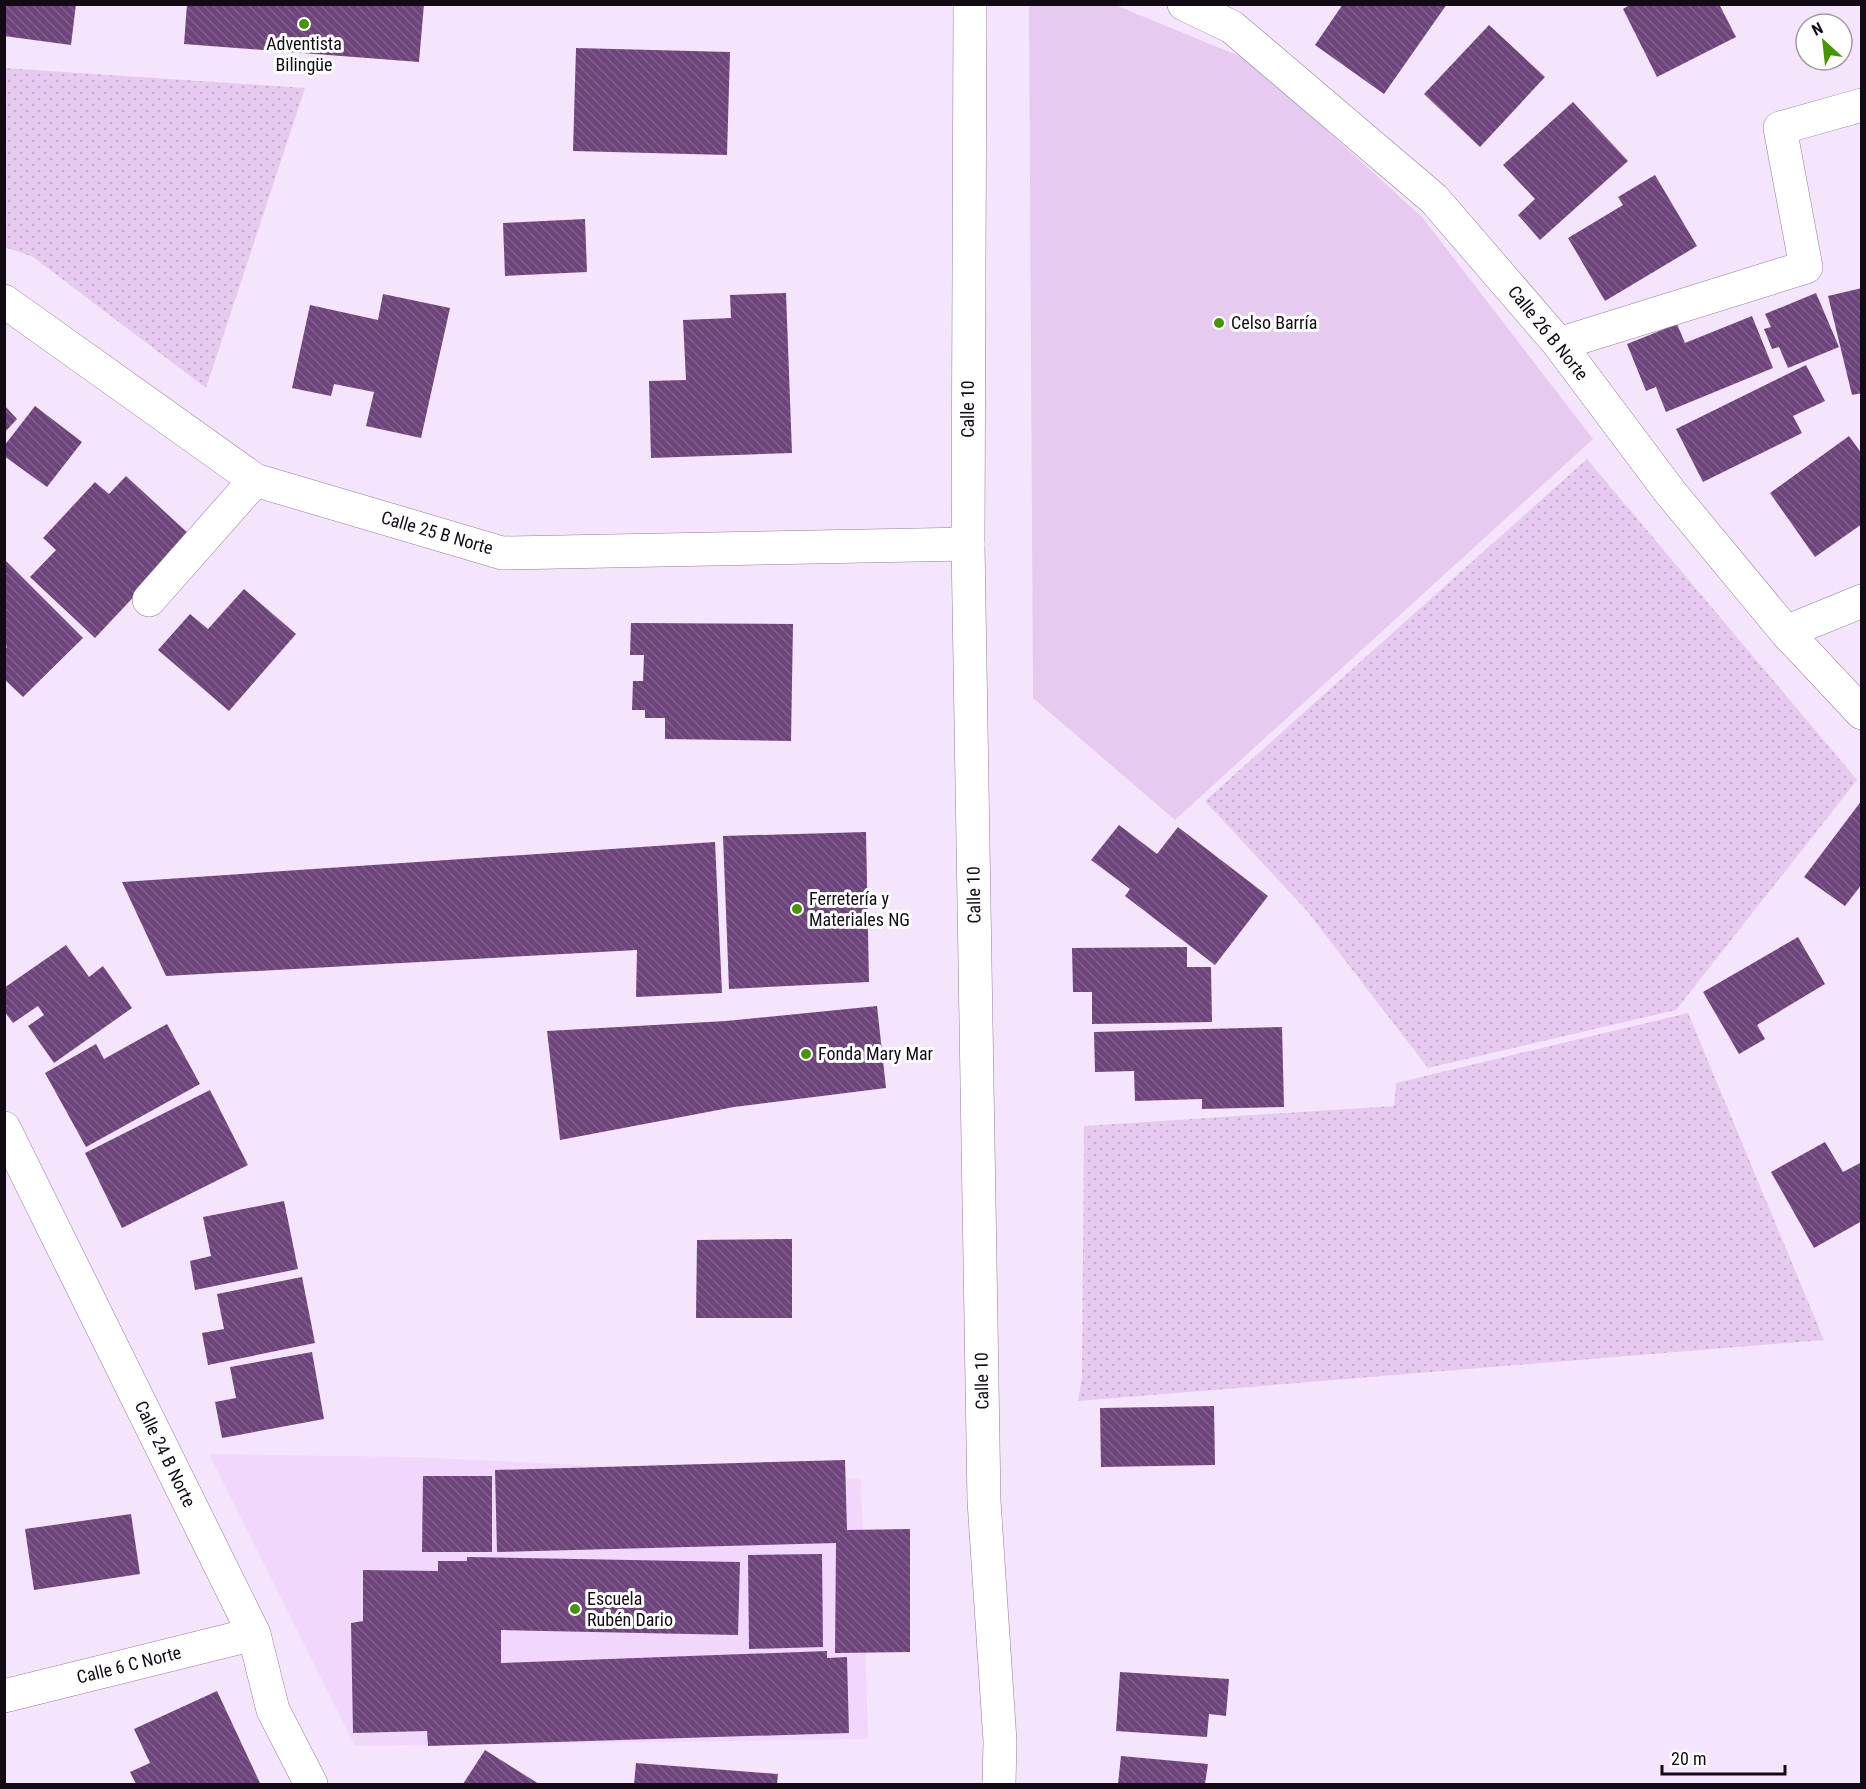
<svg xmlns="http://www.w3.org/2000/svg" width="1866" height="1789" viewBox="0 0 1866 1789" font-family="'Roboto Condensed',sans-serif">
  <defs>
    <pattern id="grass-dots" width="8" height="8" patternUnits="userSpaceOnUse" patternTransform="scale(1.5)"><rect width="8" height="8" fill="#e6caf0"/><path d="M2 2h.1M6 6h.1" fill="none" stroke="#c4accd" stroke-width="1.8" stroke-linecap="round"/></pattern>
    <pattern id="building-back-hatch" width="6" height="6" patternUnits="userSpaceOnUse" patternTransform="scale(1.5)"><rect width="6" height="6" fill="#6d447c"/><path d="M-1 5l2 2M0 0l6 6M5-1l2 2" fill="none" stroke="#80608b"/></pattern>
  </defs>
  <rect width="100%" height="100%" fill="#f5e5fc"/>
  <path fill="#f1d7fb" d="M209,1454L416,1457L861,1479L868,1739L355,1746Z"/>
  <path fill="url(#grass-dots)" d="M4,68L305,88L206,388L33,257L5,247Z
    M1587,459L1857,780L1676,1010L1428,1068L1307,911L1205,801Z
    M1688,1013L1824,1340L1078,1401L1082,1377L1084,1126L1394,1106L1396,1083Z"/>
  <path fill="#e6caf0" d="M1029,5H1115L1249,60L1422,217L1593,439L1175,820L1033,698Z"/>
  <path fill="url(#building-back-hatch)" d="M4,4H76L71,45L4,36Z
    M187,4H424L419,62L184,44Z
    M1343,4H1447L1384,94L1315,45Z
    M1631,4H1719L1736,37L1657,77L1623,9Z
    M1489,25L1545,77L1480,147L1424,94Z
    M576,48L730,52L727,155L573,151Z
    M1573,102L1628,161L1540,240L1518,215L1535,199L1503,165Z
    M1655,175L1697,246L1605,301L1568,238L1623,205L1618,197Z
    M585,219L587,272L505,276L503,223Z
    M1862,288V393L1852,395L1828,296Z
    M786,293L792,453L651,458L649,381L686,380L683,320L731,318L730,295Z
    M1816,293L1839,347L1788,368L1779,347L1772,349L1764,329L1771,327L1765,314Z
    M383,294L450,308L421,438L366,426L374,392L334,384L331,396L292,388L310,305L378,320Z
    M1752,316L1773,368L1666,412L1656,387L1646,391L1627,344L1677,324L1685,343Z
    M1806,365L1825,401L1793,416L1802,433L1703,482L1676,429Z
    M5,406L17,419L5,432Z
    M35,406L82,442L47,487L4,456V446Z
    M1849,436L1862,454V524L1815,557L1770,493Z
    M126,476L191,536L95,638L30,577L56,550L43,538L95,482L109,494Z
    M4,559L83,638L23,697L4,679V650L7,647L4,645Z
    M244,589L296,634L229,711L158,650L190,614L208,629Z
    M631,623L793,624L791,741L665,739V718H645V710H632L633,681H643L644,655H630Z
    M1862,800V884L1845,906L1804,877Z
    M1119,825L1157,854L1178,827L1268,896L1215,965L1125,896L1130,889L1091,860Z
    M866,832L869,982L729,989L723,836Z
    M715,842L722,993L636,997L637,950L166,976L122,882Z
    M1798,937L1825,984L1757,1025L1765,1039L1739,1054L1703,992Z
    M66,945L89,977L103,966L132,1008L54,1063L28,1026L44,1015L38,1006L13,1023L4,1011V988Z
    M1187,947V967H1211L1212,1022L1092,1024V992H1073L1072,948Z
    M877,1006L886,1088L734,1107L560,1140L547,1031L726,1021Z
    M167,1024L200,1084L86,1147L45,1073L96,1044L104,1059Z
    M1282,1027L1284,1107L1202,1109V1099L1135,1101L1134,1071L1095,1072L1094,1032Z
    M210,1090L248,1165L122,1228L85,1153Z
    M1825,1142L1843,1172L1862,1162V1221L1814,1248L1771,1172Z
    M284,1201L298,1269L195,1290L190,1261L211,1256L203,1217Z
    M792,1239V1318H696L697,1240Z
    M302,1277L315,1343L208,1365L202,1333L224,1329L217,1294Z
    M312,1352L324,1419L222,1438L215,1402L236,1398L230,1367Z
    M1214,1406L1215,1465L1101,1467L1100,1408Z
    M845,1460L847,1530L910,1529V1652L835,1653L836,1543L497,1552L495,1470Z
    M423,1476H492V1552H422Z
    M131,1514L140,1574L34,1590L25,1529Z
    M822,1554L823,1647L749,1649L748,1555Z
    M467,1557L740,1562L738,1635L501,1630V1663L827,1651V1658L847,1657L849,1733L428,1746L427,1731L353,1733L351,1623L363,1621V1570L438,1571V1561H467Z
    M1120,1672L1229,1679L1226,1716L1209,1714L1207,1737L1116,1731Z
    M217,1691L260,1783L136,1784L130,1772L150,1763L134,1729Z
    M485,1750L539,1784H463Z
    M1121,1756L1208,1764L1205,1784H1118Z
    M636,1763L778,1774L777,1784H634Z"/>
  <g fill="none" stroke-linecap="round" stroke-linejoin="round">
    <g stroke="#917e99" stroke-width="34">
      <path id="minor" d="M1184,4L1232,27L1434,199L1559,344L1670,492L1786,632L1862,713
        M4,301L255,480L502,553L968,544
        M1559,344L1806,267L1780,128L1862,105
        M149,600L255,480
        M1786,632L1862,601
        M4,1128L254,1634L273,1710L311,1784
        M4,1696L254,1634"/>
    </g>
    <g stroke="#917e99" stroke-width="34">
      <path id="major" d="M970,4L968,544L984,1501L1000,1741L999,1784"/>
    </g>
    <use href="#minor" stroke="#fff" stroke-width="33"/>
    <use href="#major" stroke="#fff" stroke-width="33"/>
  </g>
  <g fill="#459600" stroke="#fff" stroke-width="2">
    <circle cx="304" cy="24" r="6"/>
    <circle cx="1219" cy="323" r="6"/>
    <circle cx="797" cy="909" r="6"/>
    <circle cx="806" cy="1054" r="6"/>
    <circle cx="575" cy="1609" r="6"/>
  </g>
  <g text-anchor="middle" stroke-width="6" stroke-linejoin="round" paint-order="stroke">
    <g font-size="18" fill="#120b15" stroke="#fff" text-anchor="start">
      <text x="304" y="50" text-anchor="middle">Adventista<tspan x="304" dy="21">Bilingüe</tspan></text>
      <text x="1231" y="329">Celso Barría</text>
      <text x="809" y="905">Ferretería y<tspan x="809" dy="21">Materiales NG</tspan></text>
      <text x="818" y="1060">Fonda Mary Mar</text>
      <text x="587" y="1605">Escuela<tspan x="587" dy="21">Rubén Dario</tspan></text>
    </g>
    <g font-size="18" fill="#120b15" stroke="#fff">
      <text transform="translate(1548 333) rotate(51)" y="6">Calle 26 B Norte</text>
      <text transform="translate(968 409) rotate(-90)" y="6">Calle 10</text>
      <text transform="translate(437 533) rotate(16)" y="6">Calle 25 B Norte</text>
      <text transform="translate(974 895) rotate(-91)" y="6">Calle 10</text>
      <text transform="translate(982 1381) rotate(-91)" y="6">Calle 10</text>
      <text transform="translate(165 1454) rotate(64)" y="6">Calle 24 B Norte</text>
      <text transform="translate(129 1665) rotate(-14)" y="6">Calle 6 C Norte</text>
    </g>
  </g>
  <rect width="1866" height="1789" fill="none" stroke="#120b15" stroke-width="12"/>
  <g transform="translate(1824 42) rotate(333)"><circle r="28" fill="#ffffff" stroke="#a09da1" stroke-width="1.5"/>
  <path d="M0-4.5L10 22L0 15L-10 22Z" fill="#459600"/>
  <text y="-9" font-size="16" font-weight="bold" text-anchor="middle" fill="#120b15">N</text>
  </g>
  <path d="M1662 1765v9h123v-9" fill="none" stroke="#120b15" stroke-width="3"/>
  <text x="1671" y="1765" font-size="18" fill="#120b15" stroke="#ffffff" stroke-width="4.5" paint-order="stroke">20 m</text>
</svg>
